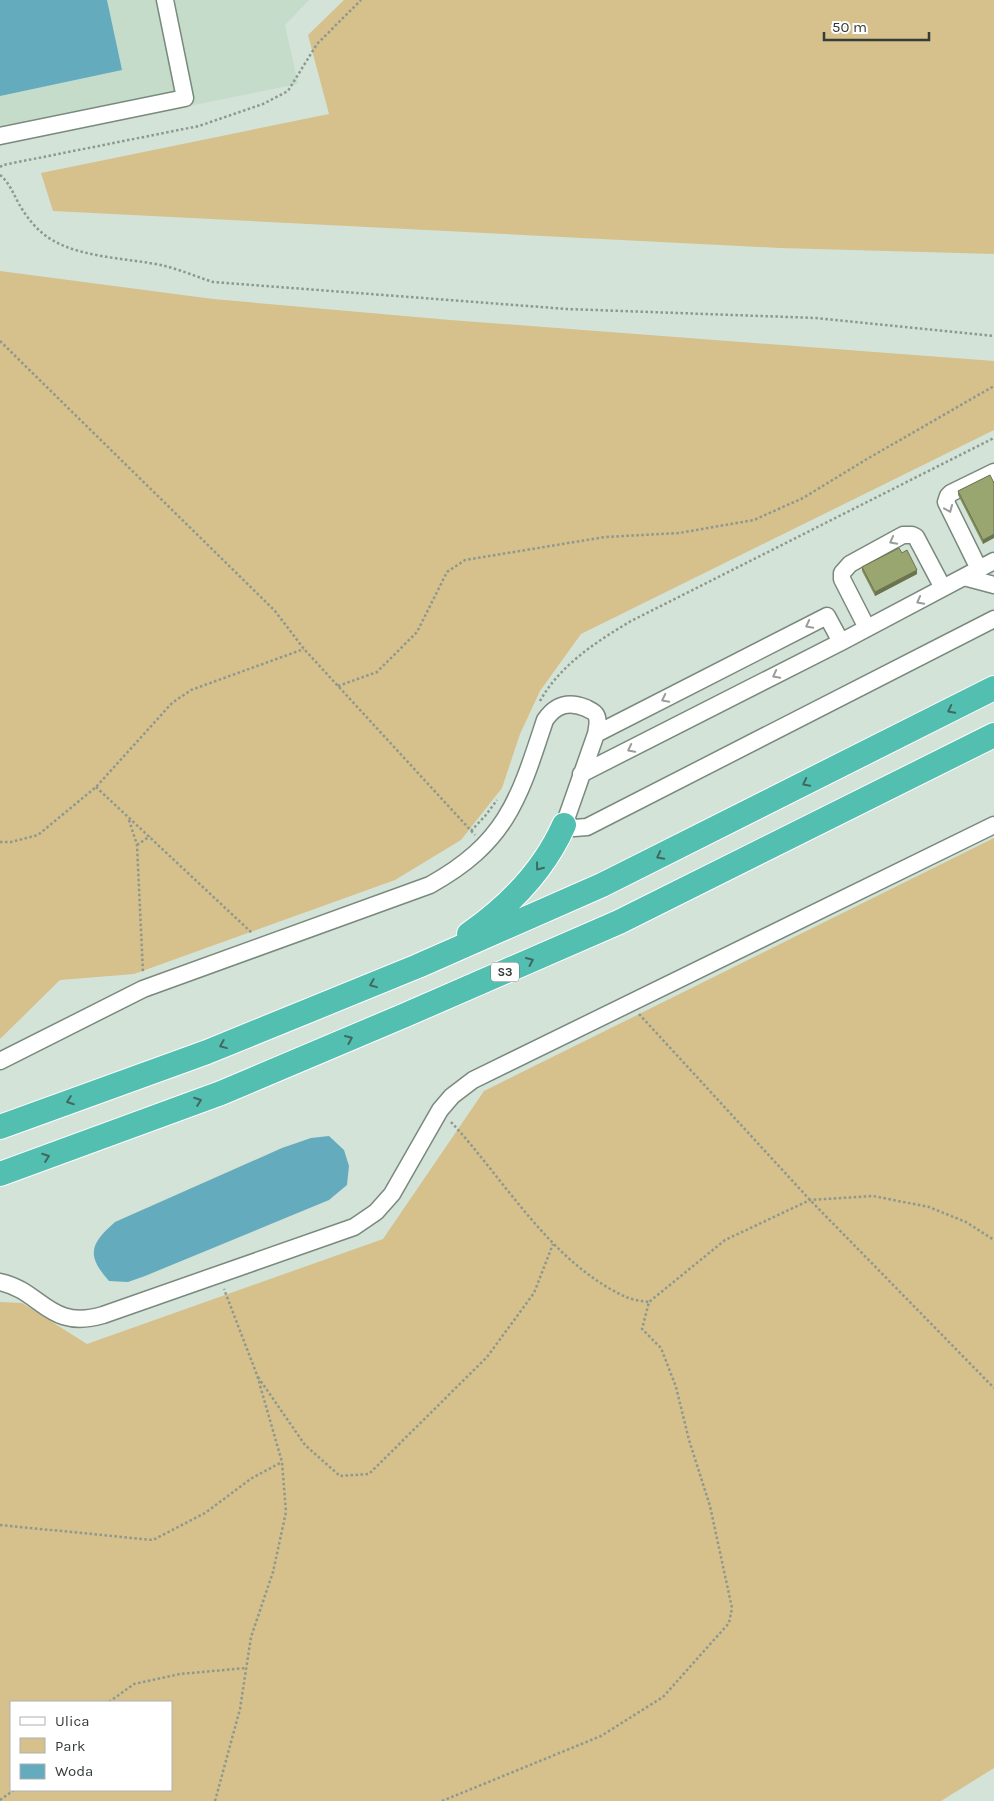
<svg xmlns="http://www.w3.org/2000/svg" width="994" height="1801" viewBox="0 0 994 1801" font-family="Karla,sans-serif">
  <rect width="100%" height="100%" fill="#d3e3d7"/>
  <path fill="#c5dcca" d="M0,0H309L285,25L298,84L0,144Z"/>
  <path fill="#d6c08c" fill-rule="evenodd" d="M344,0H994V254L780,248L53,211L41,173L329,114L308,35Z
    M0,271L213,299L450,320L994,361V430L581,634L540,691L520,734L502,788L461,840L395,880L134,974L60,980L0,1039Z
    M994,838V1768L941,1801H0V1302L22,1303L87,1344L383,1239L484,1091ZM11,1702H171V1790H11Z"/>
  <path fill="#64abbe" d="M0,0H107L122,70L0,96Z
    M329,1136L344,1150L349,1166L347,1185L329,1200L145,1276L128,1282L109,1281C86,1255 90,1244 115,1222L282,1148L311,1138Z"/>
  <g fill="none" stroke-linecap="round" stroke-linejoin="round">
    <g stroke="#7a897d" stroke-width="19">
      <path id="minor" d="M0,136L185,98L165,0
        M979,569L946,502L948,496L951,493L994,472
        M964,577L994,585
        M867,628L842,579V573L850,564L903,535H912L916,537L943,588
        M841,642L827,616L596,734L564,825L574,828L587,827L994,619
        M581,774L841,642L994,561
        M0,1061L143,989L430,885C507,842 519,799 545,720C556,704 569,701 586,708C589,710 594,711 596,715C599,720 597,728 596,734
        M0,1282C42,1291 49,1331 103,1315L354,1227L376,1212L392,1194L440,1110L452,1096L473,1080L994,825"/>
    </g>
    <g stroke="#fff" stroke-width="26">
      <path id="highway" d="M469,934C509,906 544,870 564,825
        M0,1127L207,1052L418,966L602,885L994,688
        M0,1174L221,1093L403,1016L619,922L994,735"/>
    </g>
    <path stroke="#8d988f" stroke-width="2.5" stroke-dasharray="2.5 2.5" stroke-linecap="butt" d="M0,167L3,165L199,126L263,104L288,91L317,44L361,0
      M0,175C9,182 13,193 19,204C24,213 32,224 40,231C70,259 127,257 165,266C181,270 197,277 213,282L567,309L816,318L994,336
      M0,341L275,611L304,649L475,835
      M338,686L377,672L417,632L447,572L465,560L605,537L679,533L754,520L803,498L867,459L994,386
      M540,701C560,665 596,642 631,621L994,438
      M96,787L252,933
      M129,820L137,845L143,973
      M471,831L485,816L497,800
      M0,842H11L38,835L96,787L172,703L191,690L304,649
      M137,845L150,836
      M639,1014L810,1200L994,1388
      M451,1122C505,1180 551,1263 626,1297C633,1300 641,1301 649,1302
      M258,1377L305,1445L340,1476L369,1474L487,1357L534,1293L553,1244
      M0,1525L153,1540L205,1513L252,1478L282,1462
      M109,1702L134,1684L180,1674L246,1668
      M0,1800L14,1790
      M215,1801L240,1709L251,1637L273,1572L286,1512L282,1462L257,1375L224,1289
      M442,1801L601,1736L663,1697L729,1623L732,1608L710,1506L689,1440L676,1387L661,1348L642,1329L649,1302L725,1240L810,1200L873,1196L929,1207L966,1222L994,1240"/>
    <use href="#minor" stroke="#fff" stroke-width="16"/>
    <use href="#highway" stroke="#53bfb1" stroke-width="24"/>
  </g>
  <path fill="#848f60" d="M990,475L983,544L958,495V491Z
    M902,553L917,574L875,596L862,571V567Z"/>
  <path fill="#6b744e" d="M994,534V538L983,544V540Z
    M917,570V574L875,596V592Z"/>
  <path fill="#99a670" stroke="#6b744e" d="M990,475L994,483V534L983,540L958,491Z
    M899,548L902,553L907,550L917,570L875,592L862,567Z"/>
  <defs><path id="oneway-chevron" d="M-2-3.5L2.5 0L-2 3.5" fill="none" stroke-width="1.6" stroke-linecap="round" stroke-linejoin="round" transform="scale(1.25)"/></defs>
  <g stroke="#9a9d9a">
    <use href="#oneway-chevron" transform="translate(949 509) rotate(67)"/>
    <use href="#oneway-chevron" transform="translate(893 541) rotate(152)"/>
    <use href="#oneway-chevron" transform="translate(920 601) rotate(152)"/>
    <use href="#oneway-chevron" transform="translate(809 625) rotate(153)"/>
    <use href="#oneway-chevron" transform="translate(776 675) rotate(153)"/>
    <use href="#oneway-chevron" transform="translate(665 699) rotate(153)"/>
    <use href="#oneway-chevron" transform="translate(631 749) rotate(153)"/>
  </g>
  <g stroke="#406961">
    <use href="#oneway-chevron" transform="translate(951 710) rotate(153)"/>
    <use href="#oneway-chevron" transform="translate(806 783) rotate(153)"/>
    <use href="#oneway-chevron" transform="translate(660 856) rotate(153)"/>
    <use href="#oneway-chevron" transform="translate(539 867) rotate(128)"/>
    <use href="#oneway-chevron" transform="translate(530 961) rotate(-24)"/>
    <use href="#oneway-chevron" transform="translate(373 984) rotate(158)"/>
    <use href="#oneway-chevron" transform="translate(349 1039) rotate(-23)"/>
    <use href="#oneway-chevron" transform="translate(223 1045) rotate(158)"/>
    <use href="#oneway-chevron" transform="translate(70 1101) rotate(160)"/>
    <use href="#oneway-chevron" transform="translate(198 1101) rotate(-20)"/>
    <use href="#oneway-chevron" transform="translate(46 1157) rotate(-20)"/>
  </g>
  <g text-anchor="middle" stroke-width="4" stroke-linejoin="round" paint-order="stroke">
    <rect fill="#fff" stroke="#727672" stroke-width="1" x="491" y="962.5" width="28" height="19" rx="4"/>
    <g font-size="12" font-weight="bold" fill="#353b36">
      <text x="505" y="976">S3</text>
    </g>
  </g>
  <rect x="10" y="1701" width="162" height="90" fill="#ffffff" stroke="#aeb1af"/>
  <rect x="20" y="1717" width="25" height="8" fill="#ffffff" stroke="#aeb1af"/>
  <text x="55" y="1726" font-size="15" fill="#353b36">Ulica</text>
  <rect x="20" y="1738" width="25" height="15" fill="#d6c08c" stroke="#aeb1af"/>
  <text x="55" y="1751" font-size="15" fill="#353b36">Park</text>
  <rect x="20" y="1764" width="25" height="15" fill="#64abbe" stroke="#aeb1af"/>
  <text x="55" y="1776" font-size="15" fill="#353b36">Woda</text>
  <path d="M824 32v8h105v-8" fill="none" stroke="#353b36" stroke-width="2.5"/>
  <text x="832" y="32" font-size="15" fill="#353b36" stroke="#ffffff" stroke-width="4" paint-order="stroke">50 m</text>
</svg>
